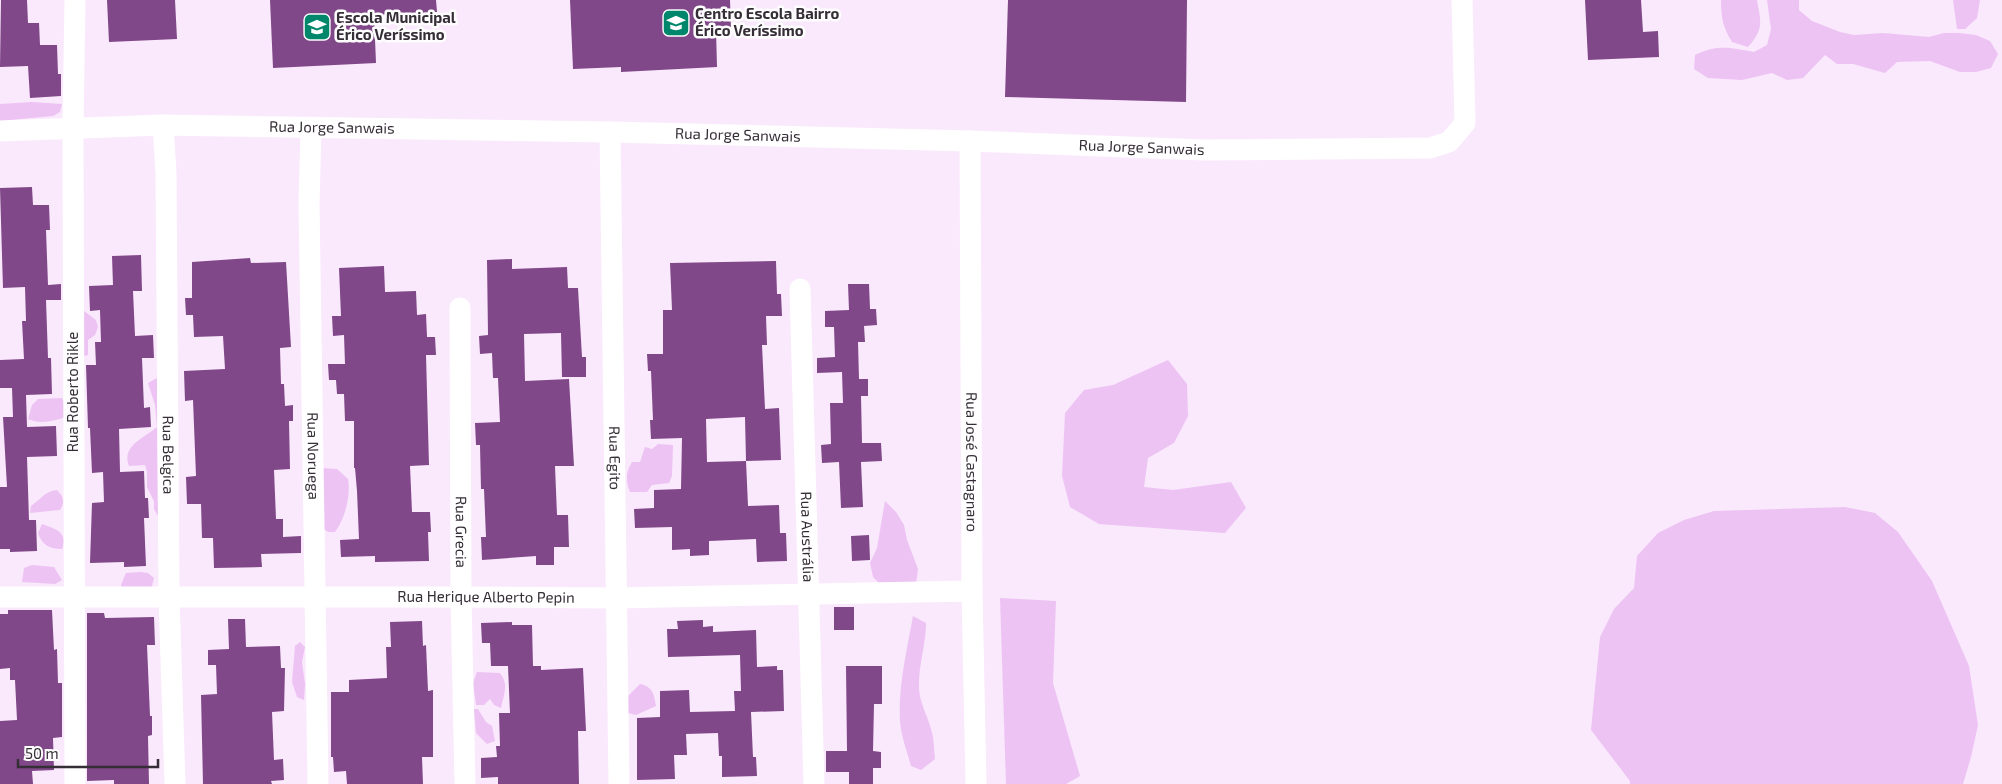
<svg xmlns="http://www.w3.org/2000/svg" width="2002" height="784" viewBox="0 0 2002 784" font-family="'Exo 2',sans-serif">
  <rect width="100%" height="100%" fill="#fae9fc"/>
  <path fill="#edc3f4" d="M1721,0H1757C1761,22 1764,29 1748,47L1732,42C1723,28 1721,17 1721,0Z
    M1767,0H1799V10L1812,21L1840,32L1854,35L1883,33L1929,37L1944,33H1959L1976,35L1990,41L1998,54L1991,68L1976,72H1960L1930,61L1897,62L1885,73L1853,64H1837L1825,55L1803,78L1787,80L1772,73L1742,80L1708,78L1694,69L1695,55C1719,44 1729,48 1754,52L1767,45L1771,29Z
    M1953,0H1980L1977,18L1965,29H1957Z
    M32,102L62,104L60,112L53,116L0,121V104Z
    M84,311L96,320L98,327L95,335L88,340V355L80,357Z
    M1168,360L1187,384L1188,416L1174,443L1148,458L1144,487L1173,490L1231,482L1246,508L1225,533L1099,524L1070,507L1062,476L1065,413L1084,390L1113,385Z
    M157,378L158,516L154,509V501L147,487V472L145,465L129,466C121,446 144,438 157,427L155,405L148,383Z
    M62,398L68,410L65,417C53,422 39,424 28,419L32,405L38,399Z
    M658,444L673,445L672,476L669,483L652,485L647,492H630C626,481 625,473 632,462H640L645,447L652,449Z
    M321,468L337,469L348,479C351,495 345,519 335,532H328L321,527Z
    M57,490C64,497 65,502 60,510L30,513L31,506C41,499 45,491 57,490Z
    M885,501L896,512L904,525L907,540L918,569L916,584L884,588L873,577L870,563L877,548Z
    M1845,507L1875,513L1898,532L1932,581L1969,666L1978,725L1971,757L1963,784H1630V781L1591,730L1600,637L1614,609L1634,588L1637,556L1658,533L1684,520L1714,511Z
    M42,524C56,529 68,532 62,549C49,549 42,545 38,533Z
    M32,565L54,567L62,580L55,584L22,582L24,568Z
    M140,572L148,573L154,578L152,586L147,592L122,591L121,585L126,573Z
    M1000,598L1056,601L1053,683L1080,776L1066,784H1006Z
    M913,616L926,623C926,644 919,663 919,684C918,700 927,714 931,729C934,738 934,749 935,759L921,770L911,766C907,751 901,736 900,721C898,686 907,650 913,616Z
    M300,642L305,647L302,662L305,684L304,700L297,697L292,682L295,646Z
    M477,672L500,673C509,684 504,694 501,708L494,705L490,699L484,705H476L473,683Z
    M640,684C653,687 654,694 656,706L636,715L628,713L626,698Z
    M474,709H478L486,722L492,726L495,741L487,744L476,733Z"/>
  <path fill="#804789" fill-rule="evenodd" d="M1,0H27L28,23H39L40,45H57L58,74H61V96L30,98L28,66L0,67Z
    M107,0H175L177,39L109,42Z
    M270,0H436L437,12L374,15L376,63L273,68Z
    M570,0H730L731,30H716L717,67L621,72V67L573,69Z
    M1008,0H1187L1186,102L1005,97Z
    M1585,0H1641L1643,32L1658,31L1659,57L1588,60Z
    M32,187L33,205H49L50,230H46L48,285L61,284V300H46L48,358H51L52,394L26,395L27,427L56,426L57,456L27,457L29,520H36L37,551L10,552V549H0V487H7L3,417H13L12,388H0V360L24,359L22,321H26L25,287L3,288L0,188Z
    M141,255L142,291H133L135,336L153,335L154,358H142L144,408L150,407L151,427L119,429L120,472L144,471L145,498H148L149,518H144L146,566L124,567V562L90,563L92,503L104,502L103,472L92,473L90,428H88L86,365H96L95,342H101L100,310L90,311L89,286L113,285L112,256Z
    M250,258L251,263L286,262L291,347L280,348L281,384H284L285,406L293,405V421H289L290,469L274,470L276,519H283V537L301,536V553L261,554L262,567L214,568L213,538H202L201,504H187L186,477L196,476L193,400L185,401L184,371L225,369L223,336L194,337L193,315H186L185,298H192V262Z
    M512,259V269L567,267L568,288H578L582,357H586V377H562L561,333L524,334L525,381L569,379L574,466H555L557,515H568L569,547H554V565H536V556L482,560L481,537H486L484,489H481L480,445H476L475,423L500,422L498,378H493L492,353L480,354L479,336L488,335L487,260Z
    M776,261L777,294H781L782,316H766L767,345H762L765,409L779,408L781,460L746,461L748,506L779,505L780,533H786L787,561L757,562L756,539L709,541V555L690,556V549L672,550V527L635,528L634,509L654,508V490L681,489L682,438L651,439L650,420H653L651,371H648L647,354H663V310H672L670,263ZM745,417L746,461L707,462L706,419Z
    M384,266L385,292L416,291L417,315L426,314L427,337H435L436,355H426L429,465L410,466L412,512H430L431,532H428L429,561L375,562V556L341,557L340,540L359,539L357,491L355,468H354V421H345L344,394H337L336,380H329L328,364H345L344,335L333,336L332,316H341L339,268Z
    M848,284H869L870,309H876L877,325L864,326L865,342H858L859,379H868V396H861L862,443H881L882,461L861,462L863,507L841,508L839,462L822,463L821,445L831,444L830,403H843L842,372L817,373V358L835,357L834,327H825V311L849,310Z
    M869,535L870,560L852,561L851,536Z
    M834,607H854V630H834Z
    M8,610H52L54,650L57,649L58,683H62V737L53,738L54,770L32,771L33,784H0V721L17,720L15,680H10V668L0,669V614H8Z
    M87,613H104L105,618L154,617L155,645H147L150,716H152V735L148,736L149,784H114V780L87,781Z
    M228,619H245L246,647L280,646L281,668H285L284,711L272,712L274,760L283,759L284,780L271,781L272,784H203L201,695L217,694L216,665H208V650L229,649Z
    M703,620V627L713,626V632L756,630L757,667L777,666V670H783L784,711L751,712L753,757H756L757,776L722,777V756H719L718,733L686,734L687,755H674L675,779L637,780V718L660,717V691L689,690L690,712L735,711L734,691H741L740,655L668,657L667,629H678L677,621Z
    M422,621L423,646L426,645L428,691L433,690V757H422L423,784H347L346,771L334,772L333,757H331V692H349V680L387,678L386,647H391L390,622Z
    M512,622V625H532L533,666H541V670L583,668L586,731H578L579,784H498V777L481,778V758L497,757L496,746H500L499,713H510L508,666H491L490,643H482L481,623Z
    M846,666H882V704H874L873,751L881,752V768H873V784H849V772H826V751H847Z"/>
  <g fill="none" stroke-linecap="round" stroke-linejoin="round">
    <g stroke="#fff" stroke-width="21">
      <path id="s1" d="M163,125L166,173L169,596L175,784"/>
      <path id="s2" d="M311,128L309,203L318,784"/>
      <path id="s3" d="M0,131L163,125L610,132L970,141L1205,150L1430,148L1449,142L1465,123L1462,0"/>
      <path id="s4" d="M610,132L619,784"/>
      <path id="s5" d="M970,141L972,591L976,784"/>
      <path id="s6" d="M800,289L814,784"/>
      <path id="s7" d="M460,308L461,597L465,784"/>
      <path id="s8" d="M0,597H461L615,598L972,591"/>
      <path d="M75,784L73,128L75,0"/>
    </g>
  </g>
  <defs>
    <g id="school-square" transform="scale(1.4375)"><rect x="-9" y="-9" width="18" height="18" rx="4" fill="#00866b" stroke="#fdfdfd"/><path d="M0-5L7-2L0 1L-7-2ZM-4 1L0 2.5L4 1V4Q0 6-4 4Z" fill="#fff"/></g>
  </defs>
  <g fill-rule="evenodd">
    <use href="#school-square" x="676" y="23"/>
    <use href="#school-square" x="317" y="27"/>
  </g>
  <g text-anchor="middle" stroke-width="5" stroke-linejoin="round" paint-order="stroke">
    <g font-size="15" font-weight="bold" fill="#352e36" stroke="#fdfdfd" text-anchor="start">
      <text x="695" y="19">Centro Escola Bairro<tspan x="695" dy="17">Érico Veríssimo</tspan></text>
      <text x="336" y="23">Escola Municipal<tspan x="336" dy="17">Érico Veríssimo</tspan></text>
    </g>
    <g font-size="15" fill="#352e36" stroke="#fdfdfd">
      <text dy="5" stroke="none"><textPath href="#s3" startOffset="332">Rua Jorge Sanwais</textPath></text>
      <text dy="5" stroke="none"><textPath href="#s3" startOffset="738">Rua Jorge Sanwais</textPath></text>
      <text dy="5" stroke="none"><textPath href="#s3" startOffset="1142">Rua Jorge Sanwais</textPath></text>
      <text transform="translate(73 392) rotate(-90)" y="5">Rua Roberto Rikle</text>
      <text dy="5" stroke="none"><textPath href="#s1" startOffset="330">Rua Belgica</textPath></text>
      <text dy="5" stroke="none"><textPath href="#s2" startOffset="328">Rua Noruega</textPath></text>
      <text dy="5" stroke="none"><textPath href="#s4" startOffset="326">Rua Egito</textPath></text>
      <text dy="5" stroke="none"><textPath href="#s5" startOffset="321">Rua José Castagnaro</textPath></text>
      <text dy="5" stroke="none"><textPath href="#s7" startOffset="224">Rua Grecia</textPath></text>
      <text dy="5" stroke="none"><textPath href="#s6" startOffset="248">Rua Austrália</textPath></text>
      <text dy="5" stroke="none"><textPath href="#s8" startOffset="486">Rua Herique Alberto Pepin</textPath></text>
    </g>
  </g>
  <path d="M18 759v8h140v-8" fill="none" stroke="#352e36" stroke-width="2.5"/>
  <text x="25" y="759" font-size="15" fill="#352e36" stroke="#fdfdfd" stroke-width="4" paint-order="stroke">50 m</text>
</svg>
